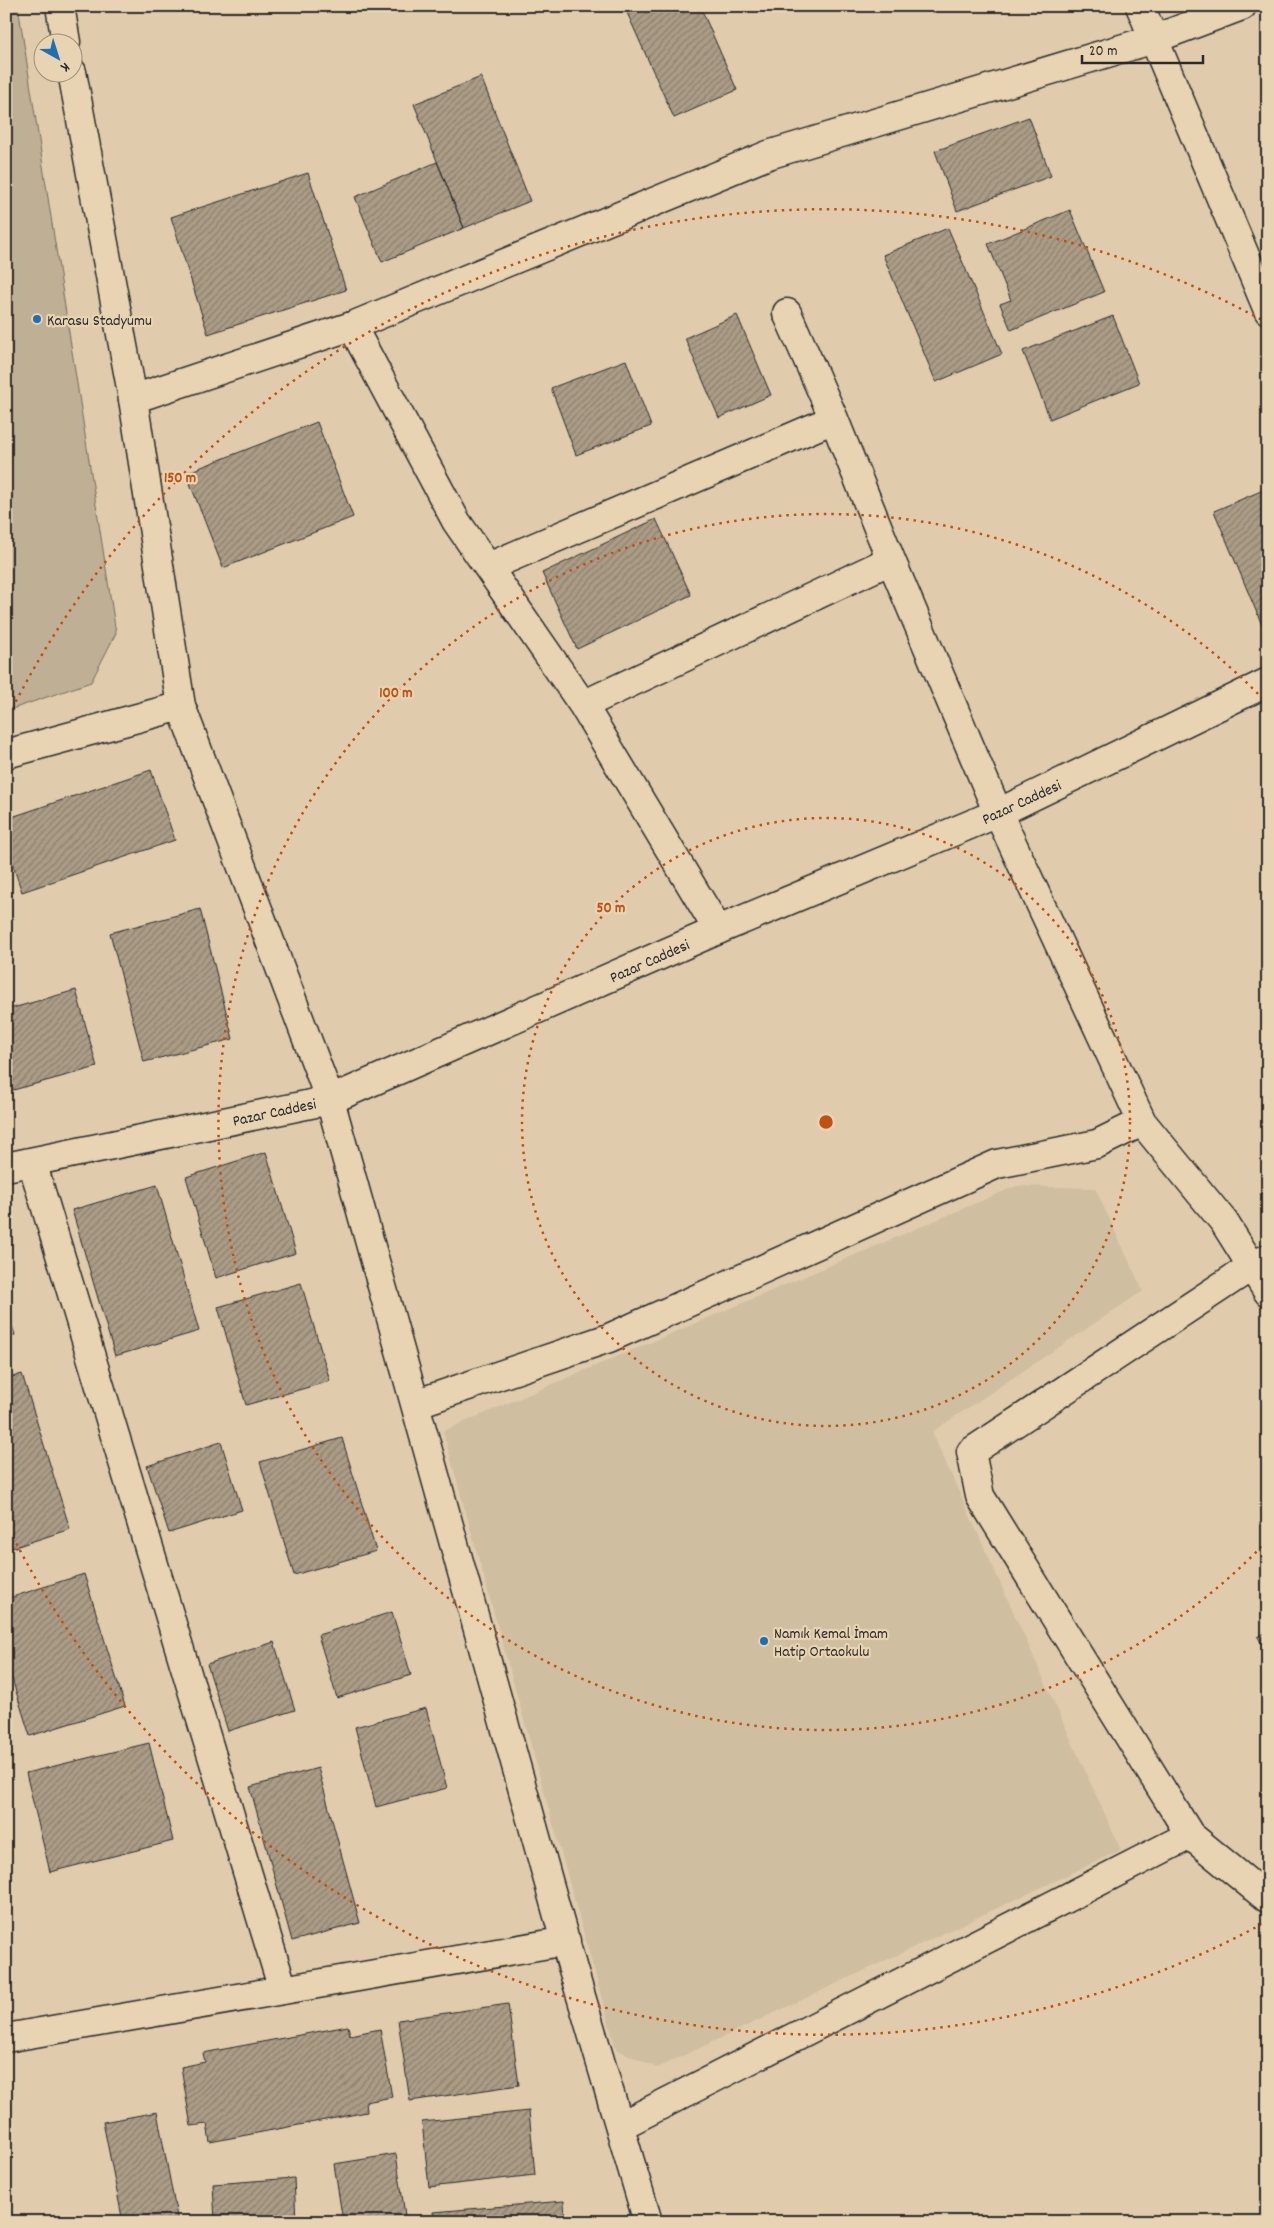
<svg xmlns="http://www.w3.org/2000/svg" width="1274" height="2228" viewBox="0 0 1274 2228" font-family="Dekko,sans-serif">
  <defs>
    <pattern id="building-hatch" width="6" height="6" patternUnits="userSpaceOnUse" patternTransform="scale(1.25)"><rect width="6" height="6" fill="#ab9c86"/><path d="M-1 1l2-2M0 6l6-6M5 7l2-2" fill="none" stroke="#8b7f6e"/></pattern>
  </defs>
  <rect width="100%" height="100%" fill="#e0ccad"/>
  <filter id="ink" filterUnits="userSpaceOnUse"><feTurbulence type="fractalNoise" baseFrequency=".02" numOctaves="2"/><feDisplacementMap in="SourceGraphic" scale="10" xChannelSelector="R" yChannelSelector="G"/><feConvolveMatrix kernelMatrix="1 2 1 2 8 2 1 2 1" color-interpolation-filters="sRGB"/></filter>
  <g filter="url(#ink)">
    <path fill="#d0bea1" d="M1016,1186L1095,1188L1143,1291L932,1432L1121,1850L657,2068L616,2049L443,1431Z"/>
    <path fill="#bfaf95" stroke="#756d60" d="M6,6H18L116,633L91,682L6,711Z"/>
    <path fill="url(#building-hatch)" stroke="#2b2b2b" d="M624,6H700L737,90L674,118Z
      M481,77L530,201L464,228L414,104Z
      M1029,117L1051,176L957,211L935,151Z
      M437,162L464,228L382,262L355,197Z
      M308,173L346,290L208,334L171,217Z
      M1070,210L1104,292L1011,330L1000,304L1011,300L988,244Z
      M948,228L1002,354L936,382L883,255Z
      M737,315L771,395L719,418L685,338Z
      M1113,316L1139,383L1050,419L1023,351Z
      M626,360L651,426L576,455L551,388Z
      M317,422L353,517L223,568L186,473Z
      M1268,488V622L1262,625L1214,511Z
      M656,519L691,595L577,649L542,573Z
      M151,770L175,840L22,892L6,845V819Z
      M200,909L233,1039L144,1062L110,933Z
      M76,990L97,1067L6,1092V1010Z
      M266,1152L296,1253L216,1278L186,1177Z
      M157,1185L199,1331L115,1356L72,1210Z
      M301,1283L330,1381L246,1405L218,1307Z
      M6,1306L15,1335L6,1337Z
      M22,1374L70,1529L6,1550V1379Z
      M342,1438L376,1551L294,1575L260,1462Z
      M221,1442L242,1510L169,1533L147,1466Z
      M84,1574L125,1706L30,1736L6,1660V1599Z
      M392,1612L411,1675L337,1698L318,1635Z
      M1268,1631V1655L1258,1637Z
      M274,1642L295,1710L228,1731L207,1664Z
      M426,1708L447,1788L376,1807L355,1727Z
      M149,1743L173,1841L50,1872L26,1773Z
      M318,1768L360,1923L292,1941L250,1787Z
      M508,2004L519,2085L410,2101L398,2020Z
      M348,2026L350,2035L380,2029L392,2097L366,2102L367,2112L210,2142L207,2124L191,2126L181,2067L205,2062L203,2053Z
      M529,2111L535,2175L429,2187L422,2122Z
      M157,2112L178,2222H123L103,2122Z
      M396,2154L406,2222H343L334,2164Z
      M294,2178L296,2222H215L213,2184Z
      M564,2201L565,2222H434L433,2212Z"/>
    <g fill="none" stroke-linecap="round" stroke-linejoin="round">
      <g stroke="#2b2b2b" stroke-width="31">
        <path id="street" d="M60,6L66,42
          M1140,6L1268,310
          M72,72L133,399
          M787,313L834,419L891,560L998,813L1142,1122L1224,1222L1268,1292
          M352,326L456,521L583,705L718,930
          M488,567L834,419
          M583,705L891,560
          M181,706L330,1100L572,1966L648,2222
          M32,1162L283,1990
          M415,1404L609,1338L997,1164L1097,1144L1142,1122
          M1190,1835L1268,1899
          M6,2038L566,1941
          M620,2126L1190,1835L980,1496L971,1452L1252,1266L1268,1258"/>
      </g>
      <g stroke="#2b2b2b" stroke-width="31">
        <path id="secondary" d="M6,754L181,706L133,399L352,326L768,155L1154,39L1242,6
          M6,1167L330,1100L718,930L998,813L1268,682"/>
      </g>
      <use href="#street" stroke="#e8d3b2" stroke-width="28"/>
      <use href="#secondary" stroke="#e8d3b2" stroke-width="28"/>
    </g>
  </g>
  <g fill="none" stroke="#c25012" stroke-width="2.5" stroke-dasharray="2.5 5">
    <circle cx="826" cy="1122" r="304"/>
    <path d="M1267 1541A608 608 0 1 1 1267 703"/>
    <path d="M1262 1924A913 913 0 0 1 9 1529M9 715A913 913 0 0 1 1262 320"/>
  </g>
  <g fill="#1f6fb2" stroke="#e8d3b2" stroke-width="2">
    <circle cx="37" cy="319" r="5"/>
    <circle cx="764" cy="1641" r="5"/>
  </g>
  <g text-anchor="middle" stroke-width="4.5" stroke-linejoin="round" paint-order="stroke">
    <g font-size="16" fill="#2b2b2b" stroke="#e8d3b2" text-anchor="start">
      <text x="47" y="325">Karasu Stadyumu</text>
      <text x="774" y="1638">Namık Kemal İmam<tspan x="774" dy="18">Hatip Ortaokulu</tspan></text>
    </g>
    <g font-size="16" fill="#2b2b2b" stroke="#e8d3b2">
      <text transform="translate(1021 801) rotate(-25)" y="6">Pazar Caddesi</text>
      <text transform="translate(649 960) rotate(-24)" y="6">Pazar Caddesi</text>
      <text transform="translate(274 1111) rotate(-12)" y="6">Pazar Caddesi</text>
    </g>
  </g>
  <circle cx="826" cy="1122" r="8" fill="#c25012" stroke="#e8d3b2" stroke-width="2.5"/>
  <g font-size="15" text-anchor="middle" font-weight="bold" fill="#c25012" stroke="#e8d3b2" stroke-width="4.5" stroke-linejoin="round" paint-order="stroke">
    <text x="180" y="482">150 m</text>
    <text x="396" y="697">100 m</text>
    <text x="611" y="912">50 m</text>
  </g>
  <rect width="1274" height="2228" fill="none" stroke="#e8d3b2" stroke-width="25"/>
  <rect x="12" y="12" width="1249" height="2203" fill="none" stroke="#2b2b2b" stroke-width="2" filter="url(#ink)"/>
  <g transform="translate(58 58) rotate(141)"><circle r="24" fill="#e8d3b2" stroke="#9c907c"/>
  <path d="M0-4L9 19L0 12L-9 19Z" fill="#1f6fb2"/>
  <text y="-8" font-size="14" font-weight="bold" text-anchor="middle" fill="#2b2b2b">K</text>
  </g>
  <path d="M1082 55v8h121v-8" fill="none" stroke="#2b2b2b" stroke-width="2.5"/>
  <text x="1089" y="55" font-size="15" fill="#2b2b2b" stroke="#e8d3b2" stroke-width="4" paint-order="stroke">20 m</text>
</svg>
